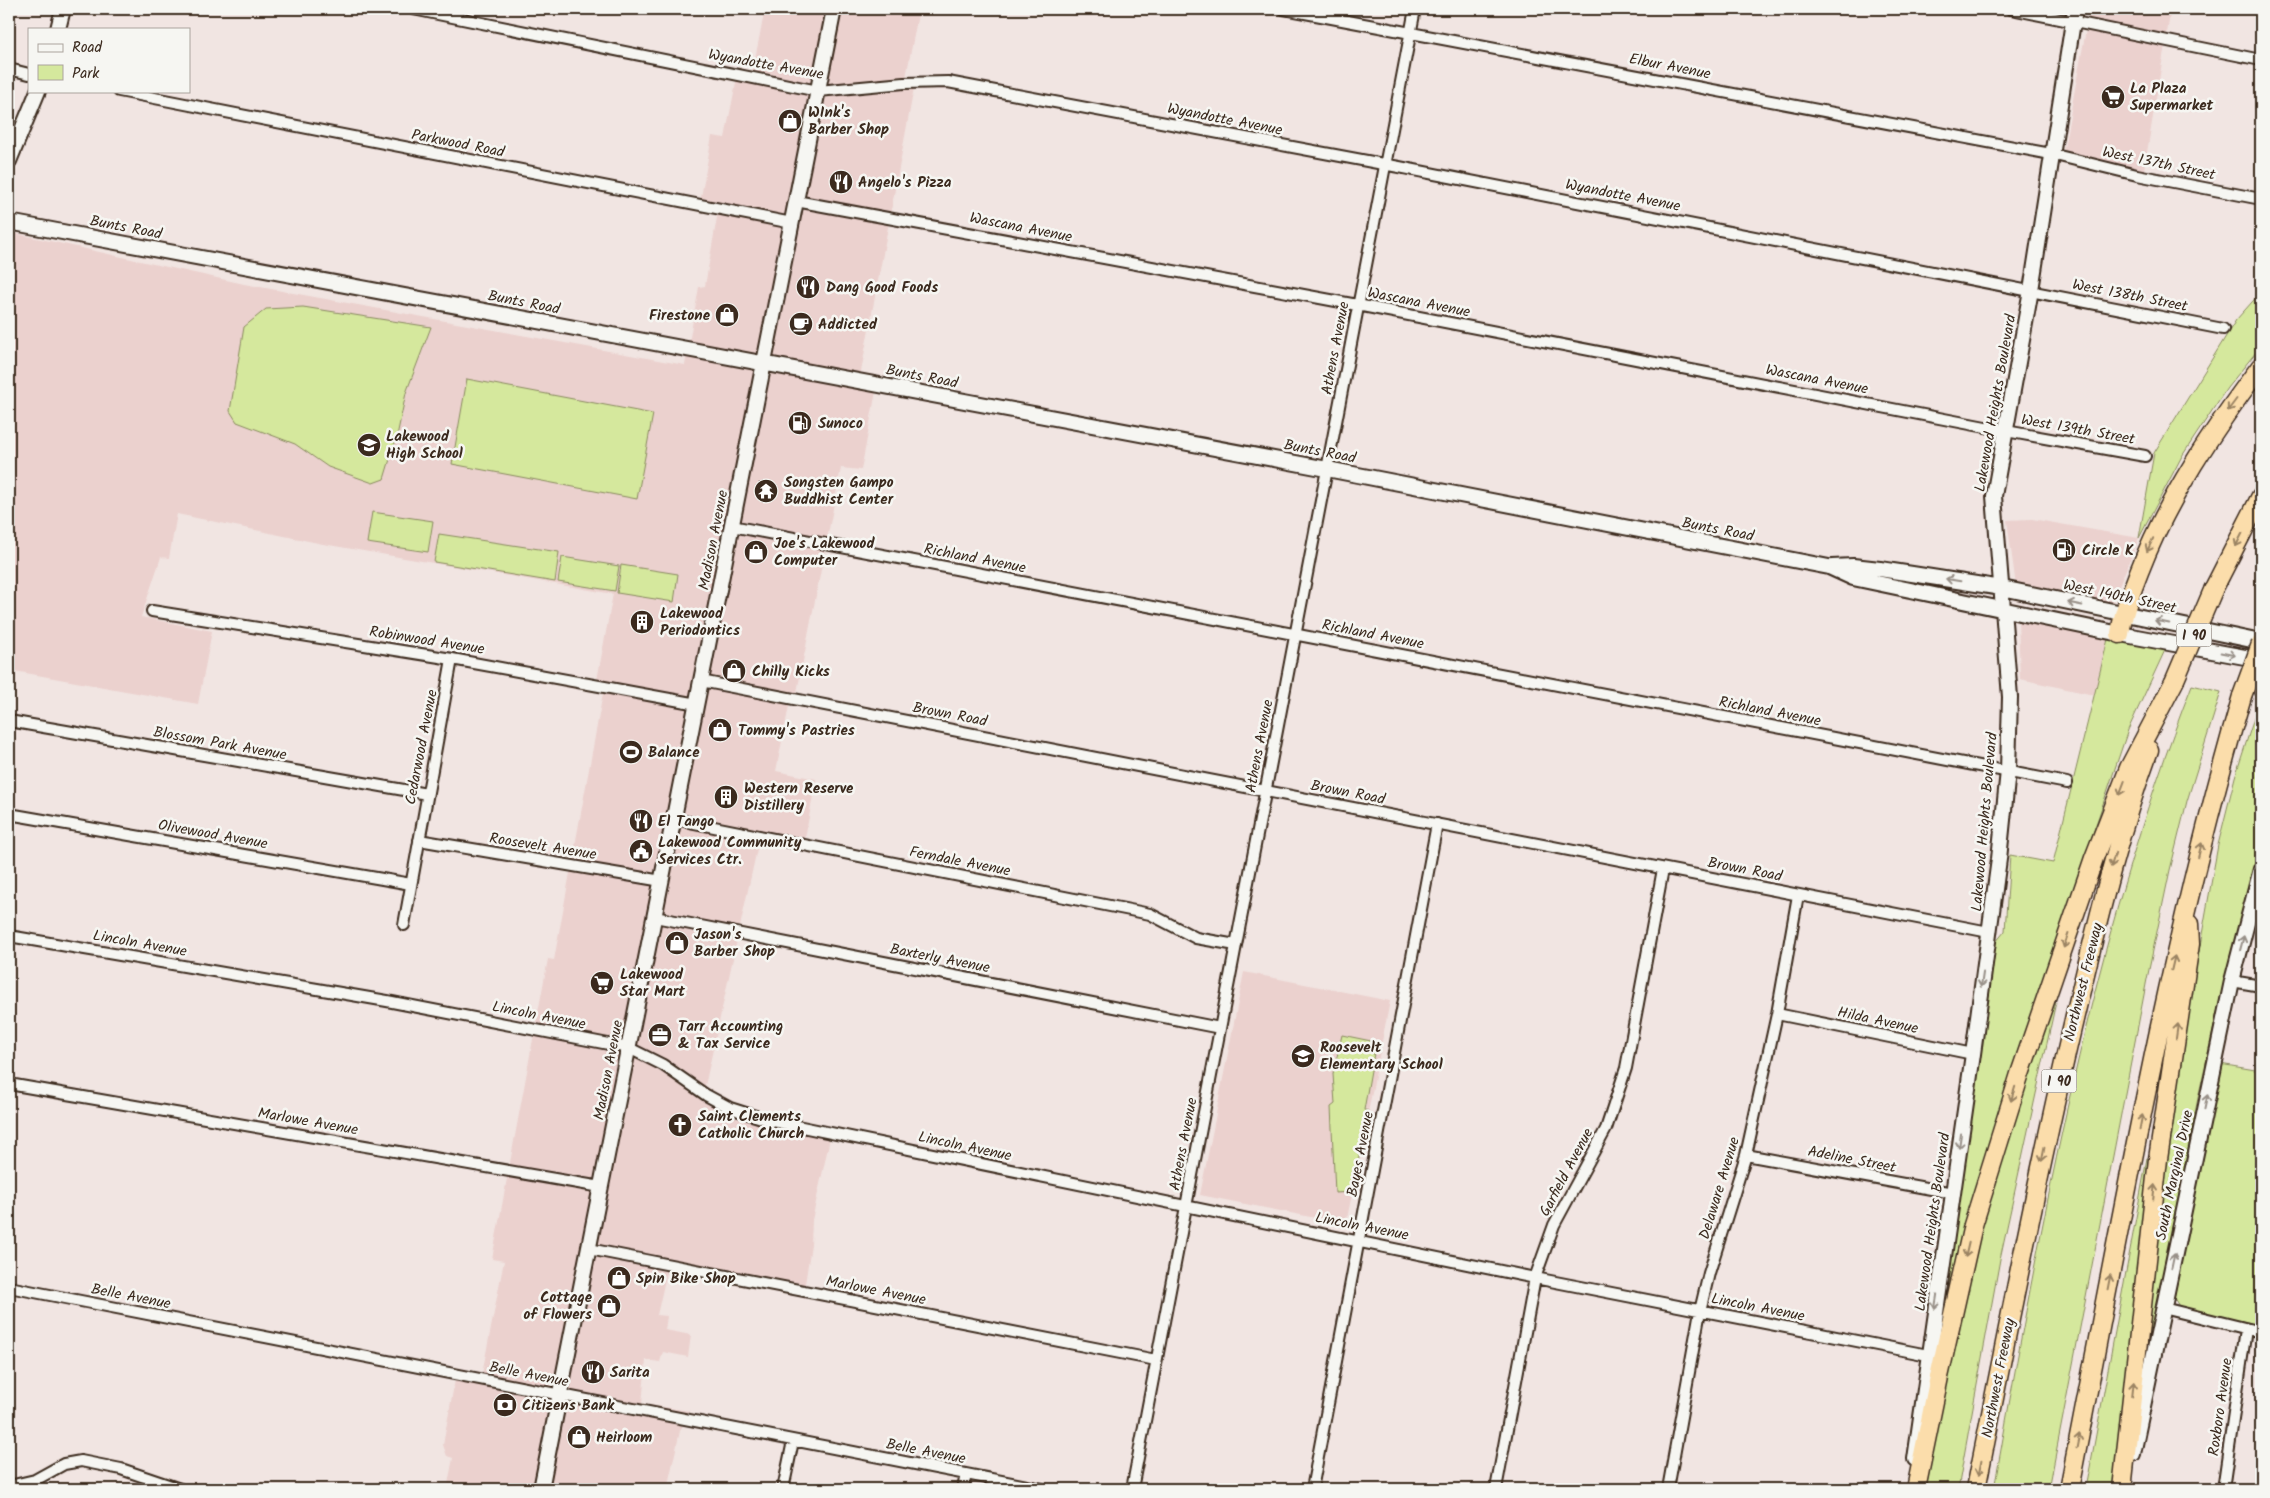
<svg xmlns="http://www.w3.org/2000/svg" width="2270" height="1498" viewBox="0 0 2270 1498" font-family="Kalam,sans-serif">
  <rect width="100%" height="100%" fill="#f1e5e2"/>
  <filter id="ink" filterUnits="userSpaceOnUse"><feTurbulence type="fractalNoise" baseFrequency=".02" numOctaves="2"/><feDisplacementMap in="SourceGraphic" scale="10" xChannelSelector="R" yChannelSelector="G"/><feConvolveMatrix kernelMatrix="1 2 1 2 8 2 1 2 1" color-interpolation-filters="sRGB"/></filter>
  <g filter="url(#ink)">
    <path fill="#ebd1ce" d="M765,9H919L906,77H916L860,377L878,381L861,470L841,468L798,687L796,697L791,696L776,771L816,779L803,849L759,840L705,1086L735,1104L780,1123L831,1134L812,1220L811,1245L803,1297L667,1271L657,1315L667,1316L665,1330L691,1335L688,1357L663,1352L660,1362L646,1360L642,1404L690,1411L680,1431L667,1489H447L453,1458L447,1456L443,1445L457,1369L482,1374L504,1261L492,1259L548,959L554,960L605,682L597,680L613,594L323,544L177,514L169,558L161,557L141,617L212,631L198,704L9,670V232L244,284L685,365L699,287L705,286L719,206L700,203L712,136L725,138L738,72L752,74Z
      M2090,9H2171L2144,170L2063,153Z
      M2032,519L2139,538L2112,603L2016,586L2007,520Z
      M2018,618L2109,635L2094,695L2020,679Z
      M1244,972L1390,1001L1346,1224L1200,1195Z"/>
    <path fill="#d5e89d" stroke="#88895e" d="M2261,292V346L2227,388L2182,456L2139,538L2154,453L2236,320Z
      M303,307L431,327L406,393L397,436L384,479L373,483L328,467L295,444L237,422L230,411L244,327L266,309Z
      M467,379L653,414L637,499L452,464Z
      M372,512L433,521L428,552L367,543Z
      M439,534L559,552L555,582L434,562Z
      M562,557L619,566L615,591L558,582Z
      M621,565L678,574L674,602L617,593Z
      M2109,635L2166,648L2128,730L2081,869L1950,1300L1945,1299L1995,943L2005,931L2010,855L2053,863Z
      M2192,685L2221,692L2187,801L2170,870L2147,979L2049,1489H1994C2042,1218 2091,942 2192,685Z
      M2261,697V841L2225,977L2198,1098L2149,1346L2144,1345L2177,1082L2196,968L2218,845L2235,777Z
      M2053,1001L2056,1002L2000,1259L1958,1489H1926L1955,1328L1995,1170Z
      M1342,1035L1376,1042L1364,1110L1368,1111L1352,1192L1335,1193L1331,1107L1335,1104L1333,1074Z
      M2220,1064L2261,1071V1325L2180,1308L2174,1298Z
      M2147,1158H2154L2115,1489H2086Z"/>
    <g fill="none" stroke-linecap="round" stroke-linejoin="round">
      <g stroke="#3b2a1e" stroke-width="14">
        <path id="street" d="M413,9L818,91L904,83L948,82L1399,167L2223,329
          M1284,9L2051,154L2137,175L2261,199
          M2011,9L2261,60
          M9,69L29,74
          M119,91L792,223
          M796,201L1352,304L2006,431L2145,456
          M732,526L2067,783
          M152,611L452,659L697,704
          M701,681L1989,932
          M9,721L427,794
          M9,814L411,884
          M674,819L1150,914L1196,938L1236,945
          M419,840L662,881
          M655,917L1220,1028
          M404,925L452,659
          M9,936L387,1001L629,1048L663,1065L706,1095L730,1108L768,1120L1535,1278L1928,1355
          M2232,981L2261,986
          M1777,1014L1973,1054
          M9,1084L601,1187
          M1746,1155L1953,1193
          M589,1249L1156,1360
          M9,1287L1043,1489
          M2163,1308L2261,1332
          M9,1486L35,1480L64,1464L81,1461L121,1469L180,1489
          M783,1489L793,1441
          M963,1489L966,1474
          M1132,1489L1415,9
          M1312,1489L1437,824
          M1496,1489L1535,1278L1554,1225L1606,1129L1626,1068L1663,869
          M1668,1489L1700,1311L1709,1273L1746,1155L1777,1014L1798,895
          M2223,1489L2246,1329"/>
      </g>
      <g stroke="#3b2a1e" stroke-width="18">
        <path id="secondary" d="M58,29L63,9
          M9,161L38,91
          M9,222L1322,468L1829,567L1853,578L2120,634L2261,660
          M1832,567L1853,566L1880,569L2002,588L2261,642
          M2133,1454L2232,981L2261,869
          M1915,1459L1973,1054L1999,859L2008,771L2010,697L1994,496L2031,290L2075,9
          M541,1489L834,9"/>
      </g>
      <g stroke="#3b2a1e" stroke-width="21">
        <path id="highway" d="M2214,588L2261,496
          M2120,634C2123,612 2131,593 2139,572C2168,497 2213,430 2261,366
          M1916,1489L1939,1377L1973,1225L2020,1074L2094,858L2129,768L2174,682
          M1976,1489C2008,1328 2039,1167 2077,1007C2098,920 2118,834 2149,750
          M2069,1489C2121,1224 2166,956 2242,696
          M2122,1489L2158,1159L2190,944L2189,924"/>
      </g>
      <use href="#street" stroke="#f6f6f2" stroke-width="10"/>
      <use href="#secondary" stroke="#f6f6f2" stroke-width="14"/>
      <use href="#highway" stroke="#fbddab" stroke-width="18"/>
      <g stroke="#3b2a1e" stroke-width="21" stroke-linecap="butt">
        <path id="highway-bridge" d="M2174,682L2214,588
          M2242,696L2261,644"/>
      </g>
      <use href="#highway-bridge" stroke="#fbddab" stroke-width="18"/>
    </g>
    <defs><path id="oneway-shaft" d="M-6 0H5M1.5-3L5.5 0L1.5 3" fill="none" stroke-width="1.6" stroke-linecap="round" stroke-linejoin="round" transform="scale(1.25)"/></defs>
    <g stroke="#9b8464">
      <use href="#oneway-shaft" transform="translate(2232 405) rotate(127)"/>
      <use href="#oneway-shaft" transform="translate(2239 540) rotate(117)"/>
      <use href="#oneway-shaft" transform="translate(2150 545) rotate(115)"/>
      <use href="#oneway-shaft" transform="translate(2122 788) rotate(111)"/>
      <use href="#oneway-shaft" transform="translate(2200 850) rotate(-76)"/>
      <use href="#oneway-shaft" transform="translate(2113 860) rotate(107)"/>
      <use href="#oneway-shaft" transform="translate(2066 941) rotate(109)"/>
      <use href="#oneway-shaft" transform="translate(2173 963) rotate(-77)"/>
      <use href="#oneway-shaft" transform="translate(2177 1031) rotate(-82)"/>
      <use href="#oneway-shaft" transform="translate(2013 1094) rotate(107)"/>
      <use href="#oneway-shaft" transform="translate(2141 1122) rotate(-79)"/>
      <use href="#oneway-shaft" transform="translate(2043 1154) rotate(101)"/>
      <use href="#oneway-shaft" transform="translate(2154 1192) rotate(-84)"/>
      <use href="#oneway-shaft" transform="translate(1967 1250) rotate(103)"/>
      <use href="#oneway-shaft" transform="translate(2109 1282) rotate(-79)"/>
      <use href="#oneway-shaft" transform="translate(2133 1389) rotate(-84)"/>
      <use href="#oneway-shaft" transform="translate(2078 1441) rotate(-79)"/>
      <use href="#oneway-shaft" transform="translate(1980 1468) rotate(101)"/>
    </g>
    <g stroke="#989088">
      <use href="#oneway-shaft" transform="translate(1953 580) rotate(-171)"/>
      <use href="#oneway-shaft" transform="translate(2075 604) rotate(-168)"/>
      <use href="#oneway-shaft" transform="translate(2162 622) rotate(-169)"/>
      <use href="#oneway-shaft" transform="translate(2228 654) rotate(11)"/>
      <use href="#oneway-shaft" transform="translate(2242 943) rotate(-75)"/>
      <use href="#oneway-shaft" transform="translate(1982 980) rotate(98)"/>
      <use href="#oneway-shaft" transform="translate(2206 1102) rotate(-78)"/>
      <use href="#oneway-shaft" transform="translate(1960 1141) rotate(98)"/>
      <use href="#oneway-shaft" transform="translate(2173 1261) rotate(-78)"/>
      <use href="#oneway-shaft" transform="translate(1936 1302) rotate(99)"/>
    </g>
  </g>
  <defs>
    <g id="supermarket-disc" transform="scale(1.25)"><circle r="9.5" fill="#3b2a1e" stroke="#f6f6f2"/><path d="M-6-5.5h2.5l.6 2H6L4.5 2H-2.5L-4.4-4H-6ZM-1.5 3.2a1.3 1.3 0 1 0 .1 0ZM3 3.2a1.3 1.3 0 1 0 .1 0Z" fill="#fff"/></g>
    <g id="shop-disc" transform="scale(1.25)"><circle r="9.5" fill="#3b2a1e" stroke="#f6f6f2"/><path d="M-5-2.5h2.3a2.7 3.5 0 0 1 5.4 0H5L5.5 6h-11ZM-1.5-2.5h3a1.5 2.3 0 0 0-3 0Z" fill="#fff"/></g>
    <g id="restaurant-disc" transform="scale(1.25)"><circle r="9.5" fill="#3b2a1e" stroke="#f6f6f2"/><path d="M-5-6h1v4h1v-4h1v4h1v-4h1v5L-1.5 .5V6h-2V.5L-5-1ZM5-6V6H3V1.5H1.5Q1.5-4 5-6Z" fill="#fff"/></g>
    <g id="cafe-disc" transform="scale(1.25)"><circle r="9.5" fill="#3b2a1e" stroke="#f6f6f2"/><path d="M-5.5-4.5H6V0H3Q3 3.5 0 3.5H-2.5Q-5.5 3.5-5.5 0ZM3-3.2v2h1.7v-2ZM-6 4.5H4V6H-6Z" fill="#fff"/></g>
    <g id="fuel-disc" transform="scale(1.25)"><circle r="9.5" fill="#3b2a1e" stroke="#f6f6f2"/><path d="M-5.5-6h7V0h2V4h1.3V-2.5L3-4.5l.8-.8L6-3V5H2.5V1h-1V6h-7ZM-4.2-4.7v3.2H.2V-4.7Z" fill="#fff"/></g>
    <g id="school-disc" transform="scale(1.25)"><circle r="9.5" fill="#3b2a1e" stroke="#f6f6f2"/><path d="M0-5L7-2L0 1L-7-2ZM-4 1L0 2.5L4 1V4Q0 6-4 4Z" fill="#fff"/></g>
    <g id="temple-disc" transform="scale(1.25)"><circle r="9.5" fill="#3b2a1e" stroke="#f6f6f2"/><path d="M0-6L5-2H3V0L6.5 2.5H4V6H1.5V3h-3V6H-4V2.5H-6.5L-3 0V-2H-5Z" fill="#fff"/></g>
    <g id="building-disc" transform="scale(1.25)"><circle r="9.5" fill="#3b2a1e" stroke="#f6f6f2"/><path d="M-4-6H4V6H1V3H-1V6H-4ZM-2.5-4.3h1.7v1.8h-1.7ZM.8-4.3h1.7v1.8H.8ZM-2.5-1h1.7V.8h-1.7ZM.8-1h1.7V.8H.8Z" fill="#fff"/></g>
    <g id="stadium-disc" transform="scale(1.25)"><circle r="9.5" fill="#3b2a1e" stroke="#f6f6f2"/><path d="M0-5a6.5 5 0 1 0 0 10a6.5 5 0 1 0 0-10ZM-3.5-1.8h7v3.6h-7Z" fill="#fff"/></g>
    <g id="civic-disc" transform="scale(1.25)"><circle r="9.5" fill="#3b2a1e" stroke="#f6f6f2"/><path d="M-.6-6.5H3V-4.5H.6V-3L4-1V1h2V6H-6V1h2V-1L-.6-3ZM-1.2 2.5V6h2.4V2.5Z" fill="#fff"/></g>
    <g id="office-disc" transform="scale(1.25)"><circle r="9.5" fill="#3b2a1e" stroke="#f6f6f2"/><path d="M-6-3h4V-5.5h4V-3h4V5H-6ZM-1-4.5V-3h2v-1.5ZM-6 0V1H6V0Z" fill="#fff"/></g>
    <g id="church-disc" transform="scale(1.25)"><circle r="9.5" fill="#3b2a1e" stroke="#f6f6f2"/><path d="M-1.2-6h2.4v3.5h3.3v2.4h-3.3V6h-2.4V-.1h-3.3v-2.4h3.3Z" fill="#fff"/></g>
    <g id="bank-disc" transform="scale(1.25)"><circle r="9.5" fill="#3b2a1e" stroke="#f6f6f2"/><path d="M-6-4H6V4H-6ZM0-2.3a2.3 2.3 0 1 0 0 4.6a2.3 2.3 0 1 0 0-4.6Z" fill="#fff"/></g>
  </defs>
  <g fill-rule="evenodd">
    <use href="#supermarket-disc" x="2113" y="97"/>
    <use href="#shop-disc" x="790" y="121"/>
    <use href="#restaurant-disc" x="841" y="182"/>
    <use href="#restaurant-disc" x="808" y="287"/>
    <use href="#shop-disc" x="727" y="315"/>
    <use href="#cafe-disc" x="801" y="324"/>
    <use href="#fuel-disc" x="800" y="423"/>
    <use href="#school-disc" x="369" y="445"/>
    <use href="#temple-disc" x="766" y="491"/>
    <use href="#fuel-disc" x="2064" y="550"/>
    <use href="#shop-disc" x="756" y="552"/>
    <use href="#building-disc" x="642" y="622"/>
    <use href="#shop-disc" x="734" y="671"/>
    <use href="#shop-disc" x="720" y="730"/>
    <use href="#stadium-disc" x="631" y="752"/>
    <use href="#building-disc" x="726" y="797"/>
    <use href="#restaurant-disc" x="641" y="821"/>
    <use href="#civic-disc" x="641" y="851"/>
    <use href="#shop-disc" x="677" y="943"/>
    <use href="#supermarket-disc" x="602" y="983"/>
    <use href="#office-disc" x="660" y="1035"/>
    <use href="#school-disc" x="1303" y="1056"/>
    <use href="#church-disc" x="680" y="1125"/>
    <use href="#shop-disc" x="619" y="1278"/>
    <use href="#shop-disc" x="609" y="1306"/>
    <use href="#restaurant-disc" x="593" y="1372"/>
    <use href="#bank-disc" x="505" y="1405"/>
    <use href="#shop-disc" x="579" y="1437"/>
  </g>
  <g text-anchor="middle" stroke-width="5" stroke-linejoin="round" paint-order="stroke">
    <g fill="#f6f6f2" stroke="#73675e" stroke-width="1">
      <rect x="2176.5" y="623.5" width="35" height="23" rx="4"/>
      <rect x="2041.5" y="1069.5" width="35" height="23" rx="4"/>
    </g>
    <g font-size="14" font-weight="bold" fill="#3b2a1e">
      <text x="2194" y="640">I 90</text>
      <text x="2059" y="1086">I 90</text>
    </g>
    <g font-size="15" fill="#3b2a1e" stroke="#f6f6f2">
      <text transform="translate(766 64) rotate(10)" y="5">Wyandotte Avenue</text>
      <text transform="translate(1670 66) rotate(11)" y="5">Elbur Avenue</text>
      <text transform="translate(1225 119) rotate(11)" y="5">Wyandotte Avenue</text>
      <text transform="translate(458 143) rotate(11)" y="5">Parkwood Road</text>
      <text transform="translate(2159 163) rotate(12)" y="5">West 137th Street</text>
      <text transform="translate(1623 195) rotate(11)" y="5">Wyandotte Avenue</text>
      <text transform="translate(126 227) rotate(11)" y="5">Bunts Road</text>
      <text transform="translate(1021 227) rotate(11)" y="5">Wascana Avenue</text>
      <text transform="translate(2130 295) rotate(11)" y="5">West 138th Street</text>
      <text transform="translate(524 302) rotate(11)" y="5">Bunts Road</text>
      <text transform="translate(1419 302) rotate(11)" y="5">Wascana Avenue</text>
      <text transform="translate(1335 348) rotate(-79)" y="5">Athens Avenue</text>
      <text transform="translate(922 376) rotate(11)" y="5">Bunts Road</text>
      <text transform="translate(1817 379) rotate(11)" y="5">Wascana Avenue</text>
      <text transform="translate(1995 403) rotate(-80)" y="5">Lakewood Heights Boulevard</text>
      <text transform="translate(2078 429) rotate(10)" y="5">West 139th Street</text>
      <text transform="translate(1320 451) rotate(11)" y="5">Bunts Road</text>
      <text transform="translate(1718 529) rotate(11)" y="5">Bunts Road</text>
      <text transform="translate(713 540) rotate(-79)" y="5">Madison Avenue</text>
      <text transform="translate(975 558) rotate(11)" y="5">Richland Avenue</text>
      <text transform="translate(2120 596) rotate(12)" y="5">West 140th Street</text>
      <text transform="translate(1373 634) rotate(11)" y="5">Richland Avenue</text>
      <text transform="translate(427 640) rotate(9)" y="5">Robinwood Avenue</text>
      <text transform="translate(1770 711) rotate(11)" y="5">Richland Avenue</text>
      <text transform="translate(950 714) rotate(11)" y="5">Brown Road</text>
      <text transform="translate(220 743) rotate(10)" y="5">Blossom Park Avenue</text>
      <text transform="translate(1259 746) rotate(-79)" y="5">Athens Avenue</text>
      <text transform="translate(421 747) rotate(-79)" y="5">Cedarwood Avenue</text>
      <text transform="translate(1348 792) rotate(11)" y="5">Brown Road</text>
      <text transform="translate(1984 822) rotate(-85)" y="5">Lakewood Heights Boulevard</text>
      <text transform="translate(213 834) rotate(10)" y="5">Olivewood Avenue</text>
      <text transform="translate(543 846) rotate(9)" y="5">Roosevelt Avenue</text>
      <text transform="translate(960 861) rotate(11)" y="5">Ferndale Avenue</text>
      <text transform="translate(1745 869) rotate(11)" y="5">Brown Road</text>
      <text transform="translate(140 943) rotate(10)" y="5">Lincoln Avenue</text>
      <text transform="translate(940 958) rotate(11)" y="5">Baxterly Avenue</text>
      <text transform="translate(2083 982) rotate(-76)" y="5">Northwest Freeway</text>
      <text transform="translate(539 1015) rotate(11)" y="5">Lincoln Avenue</text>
      <text transform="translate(1878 1020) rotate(12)" y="5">Hilda Avenue</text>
      <text transform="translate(608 1070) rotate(-79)" y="5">Madison Avenue</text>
      <text transform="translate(308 1121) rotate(10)" y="5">Marlowe Avenue</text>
      <text transform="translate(1183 1144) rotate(-79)" y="5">Athens Avenue</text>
      <text transform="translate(965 1146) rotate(12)" y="5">Lincoln Avenue</text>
      <text transform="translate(1360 1154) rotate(-79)" y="5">Bayes Avenue</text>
      <text transform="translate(1852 1159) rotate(11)" y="5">Adeline Street</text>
      <text transform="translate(1566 1172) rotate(-62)" y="5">Garfield Avenue</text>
      <text transform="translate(2174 1175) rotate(-78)" y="5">South Marginal Drive</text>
      <text transform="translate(1719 1188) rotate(-73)" y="5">Delaware Avenue</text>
      <text transform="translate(1932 1222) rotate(-82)" y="5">Lakewood Heights Boulevard</text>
      <text transform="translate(1362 1226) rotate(11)" y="5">Lincoln Avenue</text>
      <text transform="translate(876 1290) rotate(11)" y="5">Marlowe Avenue</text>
      <text transform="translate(131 1296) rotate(11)" y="5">Belle Avenue</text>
      <text transform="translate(1758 1307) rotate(11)" y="5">Lincoln Avenue</text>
      <text transform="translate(529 1374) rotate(11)" y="5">Belle Avenue</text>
      <text transform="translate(1998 1378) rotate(-79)" y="5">Northwest Freeway</text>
      <text transform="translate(2220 1407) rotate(-82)" y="5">Roxboro Avenue</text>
      <text transform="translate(926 1451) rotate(11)" y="5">Belle Avenue</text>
    </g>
    <g font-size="15" font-weight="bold" fill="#3b2a1e" stroke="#f6f6f2" text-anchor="start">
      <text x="2130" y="93">La Plaza<tspan x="2130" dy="17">Supermarket</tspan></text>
      <text x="808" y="117">WInk's<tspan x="808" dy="17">Barber Shop</tspan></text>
      <text x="858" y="187">Angelo's Pizza</text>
      <text x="826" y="292">Dang Good Foods</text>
      <text x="710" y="320" text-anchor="end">Firestone</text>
      <text x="818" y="329">Addicted</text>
      <text x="818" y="428">Sunoco</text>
      <text x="386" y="441">Lakewood<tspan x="386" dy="17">High School</tspan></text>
      <text x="784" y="487">Songsten Gampo<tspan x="784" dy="17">Buddhist Center</tspan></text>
      <text x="774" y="548">Joe's Lakewood<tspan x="774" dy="17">Computer</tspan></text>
      <text x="2082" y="555">Circle K</text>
      <text x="660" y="618">Lakewood<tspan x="660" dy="17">Periodontics</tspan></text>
      <text x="752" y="676">Chilly Kicks</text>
      <text x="738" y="735">Tommy's Pastries</text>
      <text x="648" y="757">Balance</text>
      <text x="744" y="793">Western Reserve<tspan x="744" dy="17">Distillery</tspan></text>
      <text x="658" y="826">El Tango</text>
      <text x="658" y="847">Lakewood Community<tspan x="658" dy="17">Services Ctr.</tspan></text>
      <text x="694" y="939">Jason's<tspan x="694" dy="17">Barber Shop</tspan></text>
      <text x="620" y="979">Lakewood<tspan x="620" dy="17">Star Mart</tspan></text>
      <text x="678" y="1031">Tarr Accounting<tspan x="678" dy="17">&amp; Tax Service</tspan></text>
      <text x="1320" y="1052">Roosevelt<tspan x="1320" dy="17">Elementary School</tspan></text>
      <text x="698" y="1121">Saint Clements<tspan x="698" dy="17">Catholic Church</tspan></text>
      <text x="636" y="1283">Spin Bike Shop</text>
      <text x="592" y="1302" text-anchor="end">Cottage<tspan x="592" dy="17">of Flowers</tspan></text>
      <text x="610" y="1377">Sarita</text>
      <text x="522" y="1410">Citizens Bank</text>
      <text x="596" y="1442">Heirloom</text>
    </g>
  </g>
  <rect width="2270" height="1498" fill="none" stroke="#f6f6f2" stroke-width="30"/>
  <rect x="15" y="15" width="2240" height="1468" fill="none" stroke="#3b2a1e" stroke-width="2" filter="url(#ink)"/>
  <rect x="28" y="28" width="162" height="65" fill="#f6f6f2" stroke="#aba49d"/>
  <rect x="38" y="44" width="25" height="8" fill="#f6f6f2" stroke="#aba49d"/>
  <text x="72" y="52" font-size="15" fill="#3b2a1e">Road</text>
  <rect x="38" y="65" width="25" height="15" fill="#d5e89d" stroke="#aba49d"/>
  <text x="72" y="78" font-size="15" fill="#3b2a1e">Park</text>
</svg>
